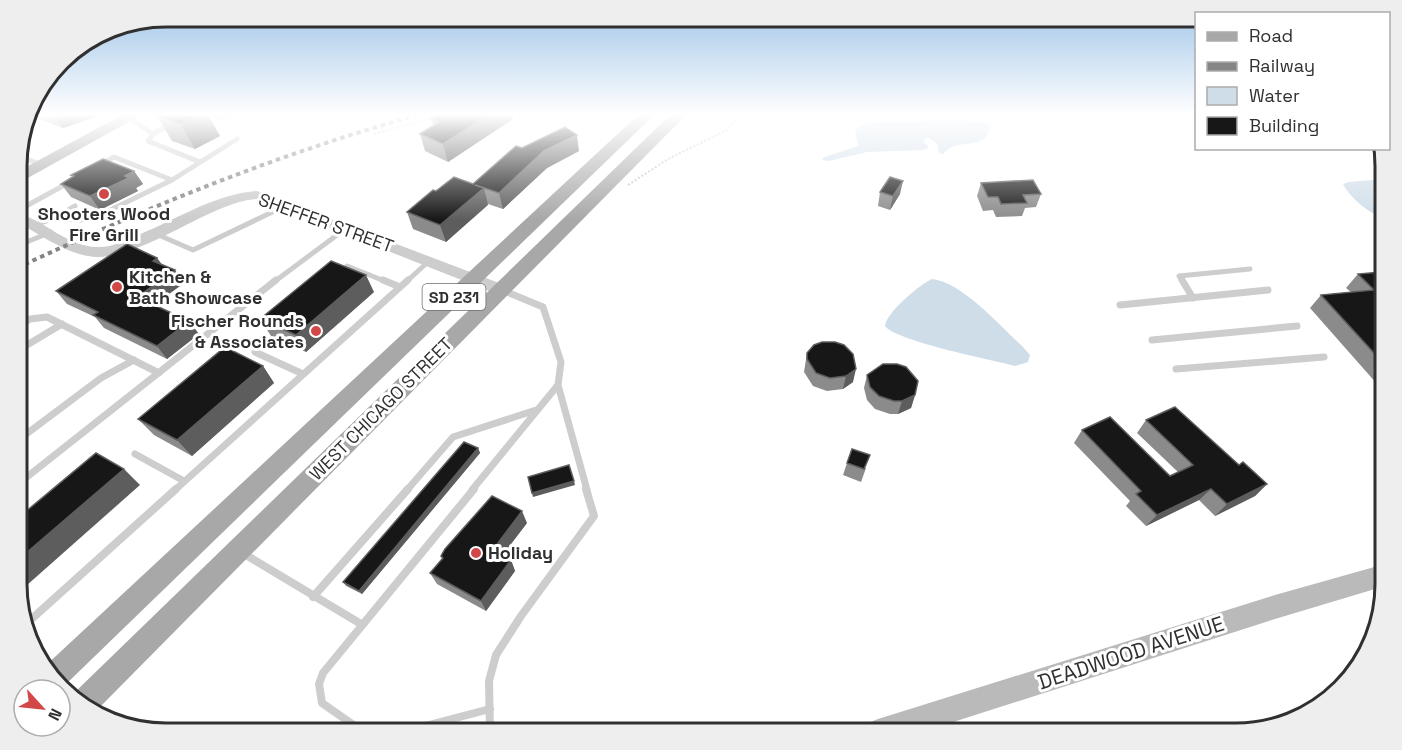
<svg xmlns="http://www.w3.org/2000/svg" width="1402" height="750" viewBox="0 0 1402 750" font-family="'Space Grotesk',sans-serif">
  <rect width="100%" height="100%" fill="#fff"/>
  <path fill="#cfdde9" d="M953,120L983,122L991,126C985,150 964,140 950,148C947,150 945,152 943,154L939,153L937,143L928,138L923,140L929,148L923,150L867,152L829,161L822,160L824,157L858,146L855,130L867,123Z
    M1384,179V218C1370,214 1349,197 1343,184L1349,182Z
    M932,279C962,282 1000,326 1022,346L1030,355L1028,362L1015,366L1003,363C982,358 895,340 885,326C886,313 920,284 932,279Z"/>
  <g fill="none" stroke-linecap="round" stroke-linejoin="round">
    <path stroke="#c7c7c7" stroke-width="2" stroke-dasharray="2 2" stroke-linecap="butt" d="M374,134L441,115
      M628,185L668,159L727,130L740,115"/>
    <path stroke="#cdcdcd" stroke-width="5" d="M208,115L223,118L234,115
      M128,117L153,134L171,124
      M153,134L148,141L200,162
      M17,155L42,165
      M100,165L114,157L172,180L237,139
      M17,211L70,182
      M55,218L75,206
      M35,225L55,218L80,220L100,215L172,180
      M154,233L193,250L285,206
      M17,246L51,232
      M347,266L387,282
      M274,282L345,229
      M406,282L429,261
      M1183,282L1179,276L1250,269"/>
    <path stroke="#cdcdcd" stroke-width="7" d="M383,280L400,287
      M1182,280L1193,298
      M502,290L543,307L561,362L558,385L587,490
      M1120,305L1268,290
      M17,327L30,319L47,317L159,373
      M1152,340L1297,326
      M17,351L62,324
      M255,352L303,374
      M1176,369L1324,357
      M17,441L101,378L134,360
      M135,454L184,481
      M18,484L276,280
      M175,490L408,280
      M407,490L453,437L536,410
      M472,490L558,385"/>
    <path stroke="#cdcdcd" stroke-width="8" d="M241,552L361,624
      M313,597L408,489
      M26,624L176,489
      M376,733H365L322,703L319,684L323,673L474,489
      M379,733L425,726L490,709
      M490,733L489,681L496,655L521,616L594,516L586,489"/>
    <path fill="#cdcdcd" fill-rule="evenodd" d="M257,191L507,286L509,290L507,294H497L256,199C234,201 215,211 196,220C170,233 125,258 97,257C69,256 41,235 17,222V213C44,220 68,247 97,247C109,248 122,242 133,237C173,222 213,194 257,191Z"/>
    <path fill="#bababa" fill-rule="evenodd" d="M1385,564V586L1275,619L919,733H864L868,723L878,719L1275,595Z"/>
    <path fill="#a8a8a8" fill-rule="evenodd" d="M122,115H141L17,184V172Z
      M638,115H654L64,686L43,668Z
      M670,115H686L94,713L73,694Z"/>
    <path stroke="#858585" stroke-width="4" stroke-dasharray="4.5 4" stroke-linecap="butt" d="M17,268C147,207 279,154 417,115"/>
  </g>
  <path fill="#8b8b8b" d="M29,115H101L63,128Z
    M160,115H208L220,136L195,149L172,141L157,116Z
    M431,118L513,119L448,162L425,151L420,134L433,125Z
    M522,148L579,151L547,168L503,209L488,204L446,242L413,229L407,212L436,191L473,184Z
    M134,171L143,184L136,188L138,191L100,210L71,197L61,184L73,177L71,175Z
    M981,183L1041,194L1036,207L1025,208L1022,216L996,217L993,210L983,211L977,196Z
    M880,192L900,194L890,210L878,206Z
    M157,258L162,265L184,283L154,305L199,334L167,359L104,328L95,317L67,304L56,291Z
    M1358,274L1385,276V393L1310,308L1321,295L1351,292L1346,288Z
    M374,292L306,352L271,336L260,319Z
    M814,345L853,382L843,389L827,391L813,386L804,372L807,353Z
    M263,366L274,383L192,456L154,435L138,419Z
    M867,375L915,395L911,408L898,414H890L875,409L867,400L864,388Z
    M1146,420L1239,465L1267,484L1255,496L1215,516L1199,500L1146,526L1126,506L1130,501L1074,443L1082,430L1170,476L1178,472L1137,433Z
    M478,448L480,453L362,594L346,586L343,582Z
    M847,463L866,468L861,482L843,475Z
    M527,523L502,556L511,560L515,571L486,611L437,584L430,573L442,559L441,556Z"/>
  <path fill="#5d5d5d" d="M57,115H101L63,128L55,116Z
    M200,115H208L220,136L195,149L181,124Z
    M489,115H512L513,119L448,162L443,144Z
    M577,135L579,151L547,168L503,209L499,193L544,151Z
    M134,171L143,184L136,188L138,191L100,210L90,196Z
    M903,181L900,194L890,210L893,196Z
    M484,188L488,205L446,242L440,225Z
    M157,258L166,270L153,261Z
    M175,270L184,283L147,310L137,297Z
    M366,275L374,292L306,352L296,335Z
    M189,321L199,334L167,359L157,346Z
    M263,366L274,383L192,456L177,440Z
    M856,369L853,382L843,389L846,376Z
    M915,395L911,408L898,414L902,401Z
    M478,448L480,453L362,594L359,591Z
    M124,469L140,485L18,593V560Z
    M574,481L575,485L533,497L532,493Z
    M1267,484L1255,496L1215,516L1227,504Z
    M1211,489L1199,500L1146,526L1157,515Z
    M522,511L527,523L497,562L492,551Z
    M511,560L515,571L486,611L481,601Z"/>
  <path fill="#171717" stroke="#5d5d5d" stroke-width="1.5" d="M160,115H200L181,124L157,116Z
    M437,115H489L443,144L420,134L439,122L431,118Z
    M565,127L577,135L544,151L499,193L475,185L484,188L440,225L407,212L433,190L436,191L454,177L473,184L516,146L522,148Z
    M103,159L134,171L125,176L129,178L90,196L61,184L74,176L71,175Z
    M890,177L903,181L893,196L880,192Z
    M1033,180L1041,194L1023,195L1027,203L1001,204L998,197H988L981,183Z
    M127,244L157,258L153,261L175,270L137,297L189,321L157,346L93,315L98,312L56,291Z
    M331,261L366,275L296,335L260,319Z
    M1381,272L1385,276V365L1321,295L1374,290L1358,274Z
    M822,342H835L844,345L853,354L856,369L846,376L830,378L816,373L807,359V353L814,345Z
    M225,347L263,366L177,440L138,419Z
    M883,364H897L906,367L918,381L915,395L902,401H894L879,396L870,387L867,375Z
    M1175,407L1239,465L1243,462L1267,484L1227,504L1211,489L1157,515L1136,494L1141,491L1082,430L1110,417L1170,476L1193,465L1146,420Z
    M464,442L478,448L359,591L343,582Z
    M852,449L870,455L864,469L847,463Z
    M96,453L124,469L18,560V518Z
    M569,465L574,481L532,493L528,477Z
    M492,496L522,511L492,551L511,560L481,601L430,573L443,558L441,556L445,549Z"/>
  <linearGradient id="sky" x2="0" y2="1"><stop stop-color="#9ec4e8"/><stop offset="0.52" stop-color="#fff"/><stop offset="1" stop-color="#fff" stop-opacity="0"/></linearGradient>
  <rect width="1402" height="220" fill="url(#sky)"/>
  <g fill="#d24748" stroke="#fff" stroke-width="2">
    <circle cx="104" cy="194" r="6"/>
    <circle cx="117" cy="287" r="6"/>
    <circle cx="316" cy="331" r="6"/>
    <circle cx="476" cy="553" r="6"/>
  </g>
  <g text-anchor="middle" stroke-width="6" stroke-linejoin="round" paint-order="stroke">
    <rect fill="#fff" stroke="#6e6e6e" stroke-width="1.5" x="422.5" y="284" width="63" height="26" rx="4.5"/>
    <g font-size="16" font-weight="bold" fill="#303030">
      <text x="454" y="303">SD 231</text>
    </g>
    <g font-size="18" font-weight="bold" fill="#303030" stroke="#fff" text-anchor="start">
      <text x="104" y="220" text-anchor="middle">Shooters Wood<tspan x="104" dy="21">Fire Grill</tspan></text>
      <text x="129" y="283">Kitchen &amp;<tspan x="129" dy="21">Bath Showcase</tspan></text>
      <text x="304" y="327" text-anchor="end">Fischer Rounds<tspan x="304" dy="21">&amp; Associates</tspan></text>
      <text x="488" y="559">Holiday</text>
    </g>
    <g font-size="18" fill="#303030" stroke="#fff">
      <text transform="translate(326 223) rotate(20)" y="6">SHEFFER STREET</text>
      <text transform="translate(381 409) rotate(-45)" y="6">WEST CHICAGO STREET</text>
    </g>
    <g font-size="21" fill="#303030" stroke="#fff">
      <text transform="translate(1131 653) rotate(-18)" y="7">DEADWOOD AVENUE</text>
    </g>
  </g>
  <path d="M0 0H1402V750H0ZM166 27H1236A139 139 0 0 1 1375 166V584A139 139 0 0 1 1236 723H166A139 139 0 0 1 27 584V166A139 139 0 0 1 166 27Z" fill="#eee" fill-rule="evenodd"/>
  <path fill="none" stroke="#303030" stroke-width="3" d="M166 27H1236A139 139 0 0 1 1375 166V584A139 139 0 0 1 1236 723H166A139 139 0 0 1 27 584V166A139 139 0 0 1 166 27Z"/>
  <rect x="1195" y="12" width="195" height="138" fill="#ffffff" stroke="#acacac" stroke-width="1.5"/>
  <rect x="1207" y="32" width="30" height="9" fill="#a8a8a8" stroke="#acacac" stroke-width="1.5"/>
  <text x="1249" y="42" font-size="18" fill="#303030">Road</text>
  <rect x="1207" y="62" width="30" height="9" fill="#858585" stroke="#acacac" stroke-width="1.5"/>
  <text x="1249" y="72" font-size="18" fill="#303030">Railway</text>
  <rect x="1207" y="87" width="30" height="18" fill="#cfdde9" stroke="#acacac" stroke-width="1.5"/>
  <text x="1249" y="102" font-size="18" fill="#303030">Water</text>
  <rect x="1207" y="117" width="30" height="18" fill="#171717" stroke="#acacac" stroke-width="1.5"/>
  <text x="1249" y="132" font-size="18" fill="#303030">Building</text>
  <g transform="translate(42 708) rotate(117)"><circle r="28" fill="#ffffff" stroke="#acacac" stroke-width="1.5"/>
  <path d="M0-4.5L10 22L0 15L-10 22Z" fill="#d24748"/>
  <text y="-9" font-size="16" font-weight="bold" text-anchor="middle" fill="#303030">N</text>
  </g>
</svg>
